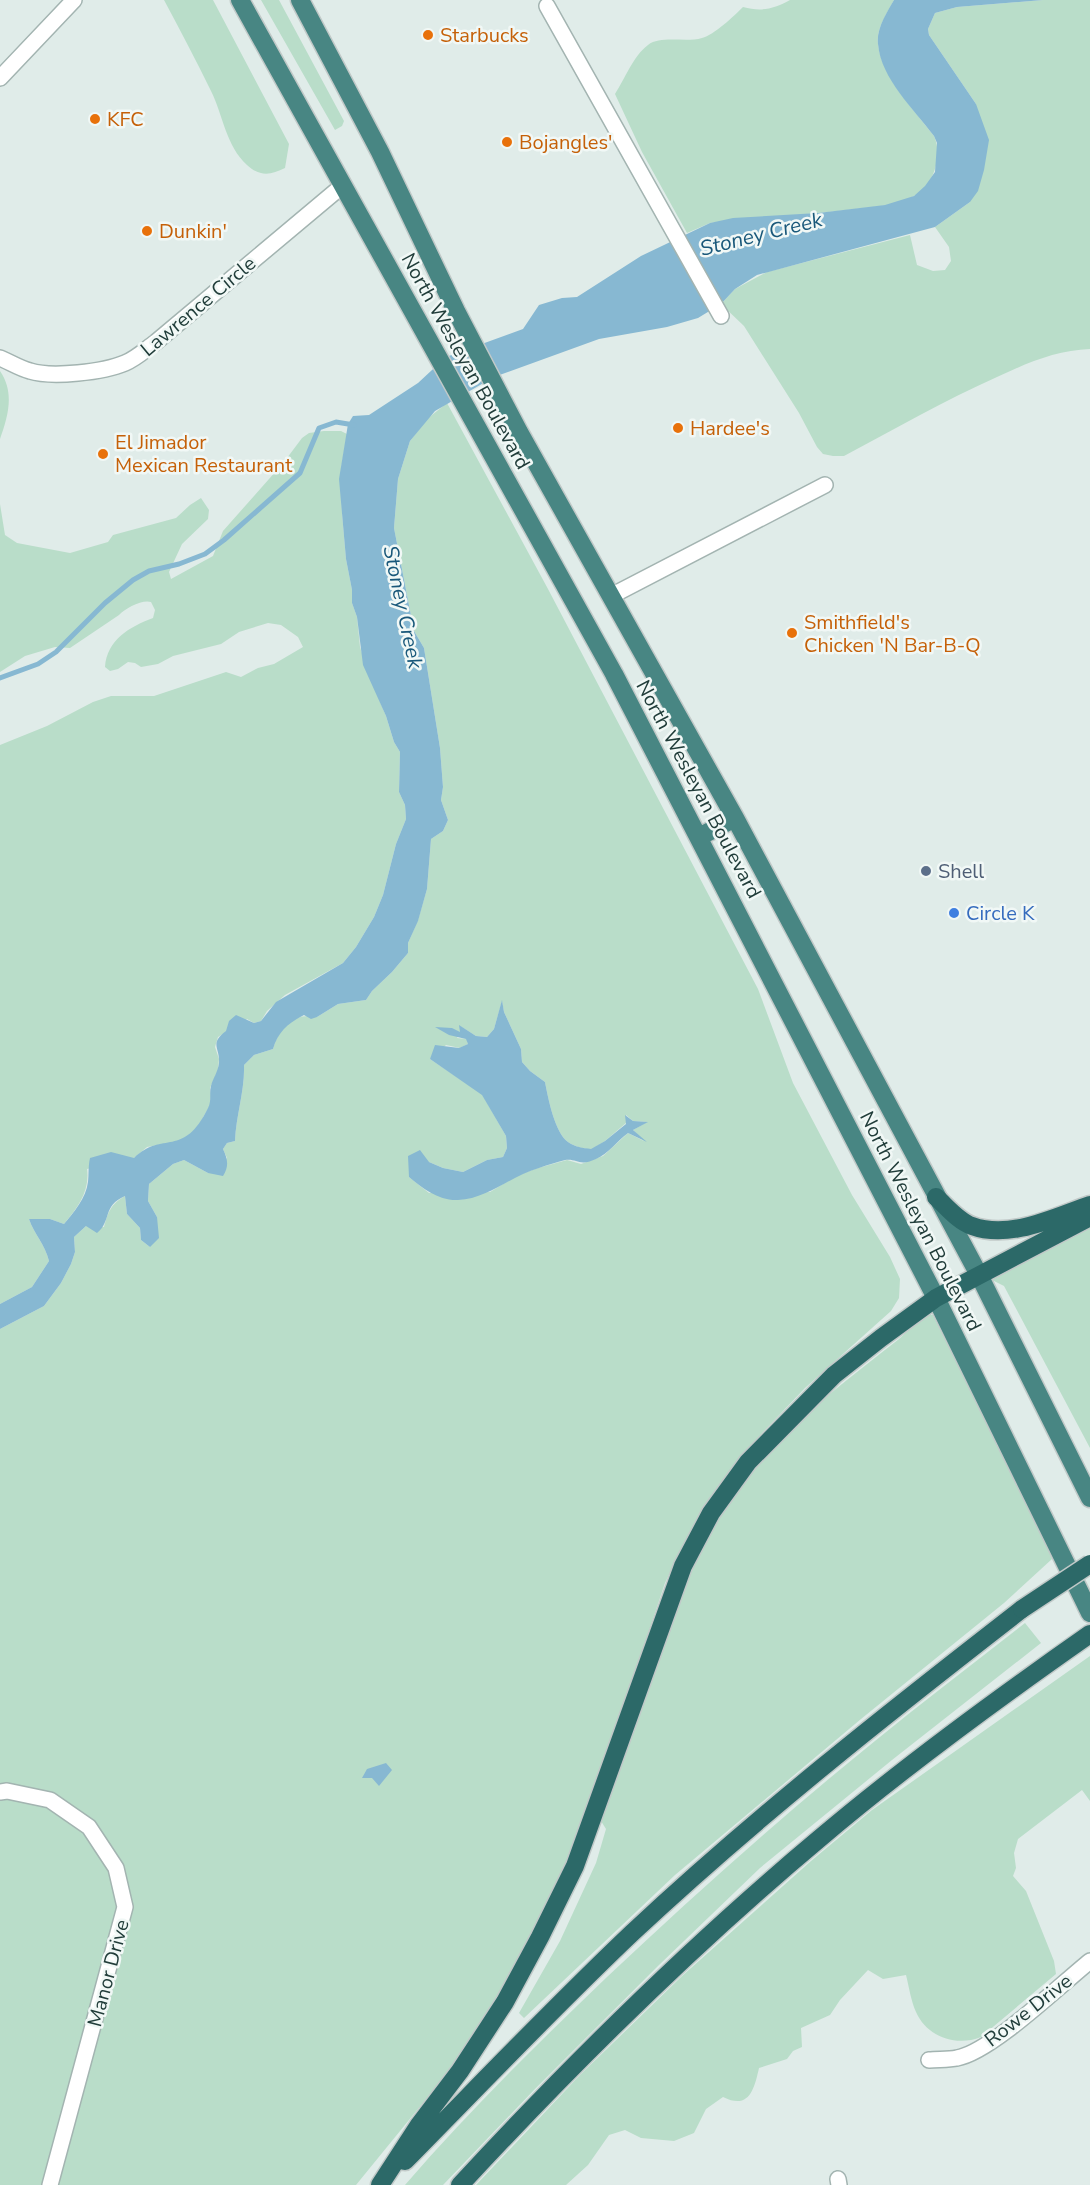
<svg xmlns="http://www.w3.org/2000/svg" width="1090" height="2185" viewBox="0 0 1090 2185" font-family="'Nunito Sans',sans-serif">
  <rect width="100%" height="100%" fill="#e0ece9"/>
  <path fill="#b9ddc9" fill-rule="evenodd" d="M164,0H213L289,144L285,168C271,175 260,177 247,165C226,146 223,115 211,91C196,60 180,30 164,0Z
    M261,0H279L344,121L342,126L335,130Z
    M790,0H894C887,13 876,29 878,44C881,76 915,111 934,136C943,156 934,185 914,196C895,207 868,207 847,210C801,215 756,218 710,223L687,233L642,152L615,94C625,79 633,56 648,45C661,35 686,43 702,38C714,35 734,16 743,7C761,12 774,9 790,0Z
    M1043,0H1090V349C1057,350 1027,363 997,377C945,400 895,429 844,456H833L823,454L817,447L799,413L744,326L721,304L735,289L767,272L910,235L917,265L933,271L945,270L951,261L949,247L935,227L970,202L976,104L929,35L928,29L935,13L957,7Z
    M0,371C15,393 8,416 0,439Z
    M447,403L548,589L758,989L793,1083L852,1195L890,1257L900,1279L899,1298L891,1311L805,1388L764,1431L732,1468L709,1501L686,1540L665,1583L598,1783L574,1848L521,1960L453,2066L356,2185H0V1329L44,1306L61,1283L71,1264L75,1252L74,1237L86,1226L104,1227C108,1212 111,1204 125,1196L127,1214L140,1228L141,1240L150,1247L157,1217L148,1201L149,1184L173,1164L184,1160L208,1173L227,1158L223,1149L227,1143L235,1141C236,1115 245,1090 244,1065L254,1055L273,1049C280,1027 293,1012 317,1017L338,1004L366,1000L372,991L392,972L408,953V943L418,920L427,889L431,839L443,831L448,820L441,800L443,787L440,748L424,648L414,631L394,528L398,479L410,441L427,419ZM502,1001L504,1012L521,1049L522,1062L530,1071L545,1082C548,1098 555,1133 568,1142C575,1147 583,1148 591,1150L605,1141L626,1123V1115L633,1121L647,1122L633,1130L644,1141L628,1133L603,1156L581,1164L567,1160L538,1168L518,1175L490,1192L429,1193L409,1177L429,1162L443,1168L463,1172L487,1160L503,1157L507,1148L506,1136L482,1094L430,1059L446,1045L460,1048L468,1044L467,1039L457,1038L460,1033V1026L476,1036L487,1037L494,1029Z
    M324,431H341L347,434L341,469L342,513L346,559L352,590V603L357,617L360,647L372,683L386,716L394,742L400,752L399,792L405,805L406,819L396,844L383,895L374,917L356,947L343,963L285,995L267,1011L261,1021L254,1023L247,1019L218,1037L215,1047L219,1059L218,1070L210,1088L211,1096L210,1105L196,1130L180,1141L147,1147L134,1158L87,1169C90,1191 78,1207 64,1224L50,1219H29C34,1234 45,1244 49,1261L32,1287L0,1304V745L47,726L93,702L111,696H154L226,672L241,677L258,668L274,664L303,647L298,637L281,625L268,623L239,632L221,644L173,656L158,664L141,667L135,663L128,662L118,669L110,671L105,667C107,640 129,627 153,618L155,610L151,602C143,599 125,608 119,615L70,648L55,647L25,656L0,672V504L5,535L17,543L70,553L108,542L113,535L176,518L190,505L201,498L209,510L208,519L182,544L169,572L171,579L213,556L223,531L284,462L302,438L309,433Z
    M1090,1227V1448L1004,1286L992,1280Z
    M925,1314L933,1315L1042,1534L1052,1559L1004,1603L861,1719L675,1875L524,2018L519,2013L560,1941L596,1863L606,1829L601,1821C643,1696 675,1555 765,1455C805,1411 853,1375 899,1339C908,1331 916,1322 925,1314Z
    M1025,1623L1041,1643L892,1760L760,1868L659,1965L534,2090L443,2185H405C468,2112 537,2044 607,1977C693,1896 782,1816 875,1741C924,1701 975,1662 1025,1623Z
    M1090,1656V1801L1082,1790L1018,1839L1014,1853L1016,1868L1013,1876L1026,1891L1054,1961L1056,1974L981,2037C956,2047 927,2037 916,2012C911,2001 909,1987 906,1975L883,1979L868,1970L840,2000L830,2015L801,2028L802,2047L793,2051L787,2059L759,2068C754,2090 749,2110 723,2097L706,2109L694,2133L674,2141L641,2138L625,2130L609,2135L588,2165L566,2185H476L580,2075L682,1976L811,1861L872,1810Z"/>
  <path fill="#87b8d2" d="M894,0H1043L957,7L935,13L928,29L929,35L976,104L989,140L984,170L978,191L970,202L935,227L757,275L735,289L721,304L698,318L667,327L599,339L494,377L435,411L410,441L398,479L394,528L414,631L424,648L440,748L443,787L441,800L448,820L443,831L431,839L427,889L418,921L408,943V953L392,972L372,991L366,1000L338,1004L317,1017L311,1019L304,1015C288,1023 278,1032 273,1049L254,1055L244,1065C245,1090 236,1115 235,1141L227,1143L223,1149C228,1160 229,1166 223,1176L208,1173L184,1160L173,1164L149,1184L148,1201L157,1217L159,1238L150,1247L141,1240L140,1228L127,1214L125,1196C102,1206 112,1221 97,1233L86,1226L74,1237L75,1252L71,1264L61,1283L44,1306L0,1329V1304L32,1287L49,1261C45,1244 34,1234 29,1219H50L64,1224C74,1212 86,1198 88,1182C89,1174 88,1167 90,1158L111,1152L134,1158C163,1130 183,1159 208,1108C212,1100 209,1093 211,1086C213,1078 218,1072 219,1063C220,1047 209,1044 226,1031L229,1021L236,1015L254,1023L261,1021L276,1002L343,963L356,947L374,917L383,895L396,844L406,819L405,805L399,792L400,752L394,742L386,716L363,665L357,617L352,603V590L346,559L339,479L348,424L353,416L369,415L418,383L446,357L523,329L539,305L562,298L577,297L641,256L710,223L733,218L818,213L885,205L914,196L925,186L935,172L937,143L934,136C914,109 881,79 878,44C876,29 887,12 894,0Z
    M502,1000L504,1012L521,1049L522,1062L530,1071L545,1082C548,1098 555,1133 568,1142C575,1147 583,1148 591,1149L605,1141L626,1124L625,1115L633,1121L648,1122L633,1130L647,1142L628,1133C617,1141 608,1154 596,1159C579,1167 577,1158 565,1160C557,1162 547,1165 539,1168C510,1176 488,1199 458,1200C439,1201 422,1188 409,1177L408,1156L420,1150L429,1162L443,1168L463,1172L487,1160L503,1157L507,1148L506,1136L482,1095L430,1059L435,1045L459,1048L468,1044L466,1039L449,1035L435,1027L452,1028L460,1032L459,1025L476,1036L487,1037L494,1029Z
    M386,1763L392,1770L379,1786L372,1778H362L367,1769Z"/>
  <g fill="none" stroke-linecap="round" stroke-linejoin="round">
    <path stroke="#87b8d2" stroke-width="5" d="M0,678L38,664L56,652L105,603L133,580L149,571L179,564L205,554L224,540L300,473L319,428L336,422L354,425"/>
    <g stroke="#a3b4b1" stroke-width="18">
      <path id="minor" d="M547,6L721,316
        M0,78L74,0
        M0,358C10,362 19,368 30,371C52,378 104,372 125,363C137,358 146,349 156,342L342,186
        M611,596L825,485
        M0,1792L7,1791L50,1800L89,1827L116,1868L125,1907L50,2185
        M929,2060C938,2059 948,2060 957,2058C991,2052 1060,1985 1090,1961
        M838,2179L839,2185"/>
    </g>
    <g stroke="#c1c9c8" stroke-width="21">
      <path id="trunk" d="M240,0L614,674L936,1298L1090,1613
        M300,0L380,152L456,311L519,432L735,818L979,1275L1090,1498
        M699,837L735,818"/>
    </g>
    <g stroke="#c1c9c8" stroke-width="21">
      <path id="motorway" d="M936,1197C947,1207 958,1221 972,1226C1010,1240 1055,1217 1090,1205
        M405,2161C480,2085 554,2007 632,1933C756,1817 888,1713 1022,1609
        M380,2185L419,2125L460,2071L505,2002L540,1937L575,1866L683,1566L711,1513L748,1462L834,1375L881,1338L936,1298L1090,1217
        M460,2185C573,2063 691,1946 819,1839C905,1766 997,1699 1090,1634"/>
    </g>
    <use href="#minor" stroke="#fff" stroke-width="15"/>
    <use href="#trunk" stroke="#488683" stroke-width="18"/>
    <use href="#motorway" stroke="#2c6968" stroke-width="18"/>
    <g stroke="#c1c9c8" stroke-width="21" stroke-linecap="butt">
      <path id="motorway-bridge" d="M1022,1609L1090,1564"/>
    </g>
    <use href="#motorway-bridge" stroke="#2c6968" stroke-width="18"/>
  </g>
  <g fill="#e8710a" stroke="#f1f8f6" stroke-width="2">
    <circle cx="428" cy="35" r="6"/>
    <circle cx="95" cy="119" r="6"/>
    <circle cx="507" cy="142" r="6"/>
    <circle cx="147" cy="231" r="6"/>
    <circle cx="678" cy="428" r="6"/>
    <circle cx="103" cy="454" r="6"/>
    <circle cx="792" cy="633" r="6"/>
  </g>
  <circle fill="#5c6f8a" stroke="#f1f8f6" stroke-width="2" cx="926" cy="871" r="6"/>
  <circle fill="#3f7fe0" stroke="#f1f8f6" stroke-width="2" cx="954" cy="913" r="6"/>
  <g text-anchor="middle" stroke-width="5" stroke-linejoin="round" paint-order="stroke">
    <g font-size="20" fill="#c56008" stroke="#f1f8f6" text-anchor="start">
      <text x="440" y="42">Starbucks</text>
      <text x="107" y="126">KFC</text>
      <text x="519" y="149">Bojangles'</text>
      <text x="159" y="238">Dunkin'</text>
      <text x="690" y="435">Hardee's</text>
      <text x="115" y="449">El Jimador<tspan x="115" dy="23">Mexican Restaurant</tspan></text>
      <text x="804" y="629">Smithfield's<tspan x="804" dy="23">Chicken 'N Bar-B-Q</tspan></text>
    </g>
    <g font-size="20" fill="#213d3a" stroke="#f1f8f6">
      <text transform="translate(198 306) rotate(-40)" y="7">Lawrence Circle</text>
      <text transform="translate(466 361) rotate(61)" y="7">North Wesleyan Boulevard</text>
      <text transform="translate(699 789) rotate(62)" y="7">North Wesleyan Boulevard</text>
      <text transform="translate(921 1221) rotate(63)" y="7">North Wesleyan Boulevard</text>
      <text transform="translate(108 1973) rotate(-75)" y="7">Manor Drive</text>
      <text transform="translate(1028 2010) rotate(-38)" y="7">Rowe Drive</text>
    </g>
    <g font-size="20" fill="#4e5e75" stroke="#f1f8f6" text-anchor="start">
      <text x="938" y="878">Shell</text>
    </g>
    <g font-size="20" fill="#366cbe" stroke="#f1f8f6" text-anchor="start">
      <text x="966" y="920">Circle K</text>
    </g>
    <g font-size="21" font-style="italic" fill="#19587a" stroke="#f1f8f6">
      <text transform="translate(761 234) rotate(-14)" y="7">Stoney Creek</text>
      <text transform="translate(403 607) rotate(78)" y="7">Stoney Creek</text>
    </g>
  </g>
</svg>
